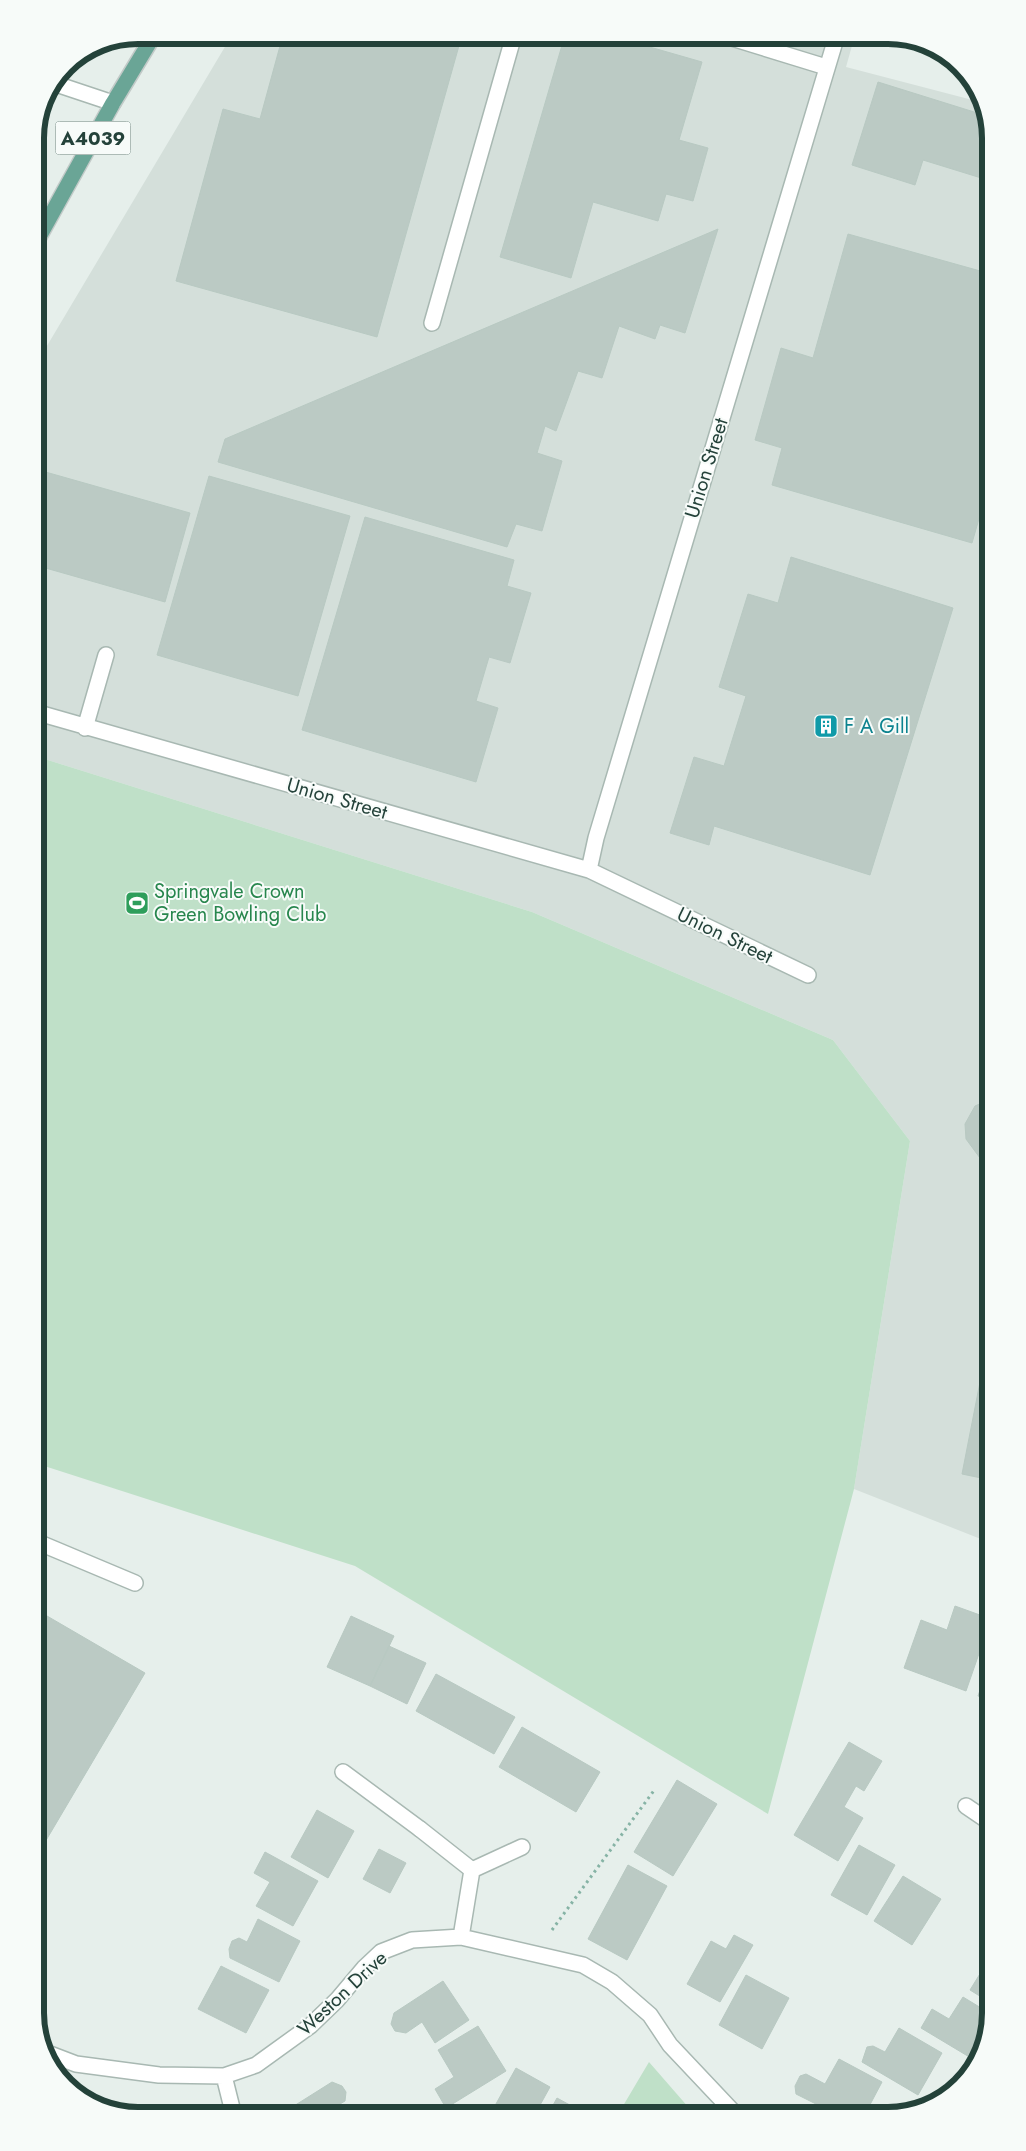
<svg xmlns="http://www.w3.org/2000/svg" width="1026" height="2151" viewBox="0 0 1026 2151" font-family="Jost,sans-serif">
  <rect width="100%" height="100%" fill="#e6efeb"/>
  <path fill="#d4dfda" d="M232,35H855L846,67L984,103L991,138V1543L854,1489L910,1141L833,1040L532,912L35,756V366Z"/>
  <path fill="#bfe0c8" d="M35,756L532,912L833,1040L910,1141L854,1489L768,1814L355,1566L35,1463Z
    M649,2062L696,2116H617Z"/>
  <path fill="#bbcac4" stroke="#b8c9c2" d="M283,35L314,42L316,35H462L377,337L176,281L223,109L260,119Z
    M565,35H608L702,62L679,140L708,148L693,201L666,194L658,221L593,202L571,278L500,257Z
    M878,82L987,116L991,138V181L923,160L915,185L852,165Z
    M718,229L685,333L660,325L655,339L619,326L602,378L578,371L556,431L545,426L537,453L562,461L542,531L516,524L507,547L218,462L225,439Z
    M848,234L991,274V477L972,543L772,485L782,448L755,440L781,348L813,358Z
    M35,469L190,513L165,602L35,565Z
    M209,476L350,516L298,696L157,655Z
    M365,517L514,560L507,586L531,593L510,663L489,657L476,701L498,708L476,782L302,730Z
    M791,557L953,608L870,875L714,826L709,845L670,833L694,757L724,766L746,696L719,687L748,594L778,603Z
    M991,1099V1162L980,1158L966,1139L965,1124L975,1106Z
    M991,1326V1480L962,1474Z
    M955,1606L991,1619L966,1691L904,1668L921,1620L947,1630Z
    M35,1609L145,1673L35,1859Z
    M351,1616L394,1636L370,1686L327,1667Z
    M389,1646L426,1663L407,1704L370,1686Z
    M991,1658V1700L978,1696Z
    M436,1674L515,1717L494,1754L416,1711Z
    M522,1727L600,1772L576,1812L499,1767Z
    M849,1742L882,1761L864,1791L856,1786L844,1807L863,1818L838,1861L794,1835Z
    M677,1780L717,1804L673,1876L634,1852Z
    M317,1810L354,1831L328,1878L291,1857Z
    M859,1845L895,1865L867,1915L831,1895Z
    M379,1849L406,1863L390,1893L363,1879Z
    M265,1852L318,1881L293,1926L256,1906L270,1882L254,1873Z
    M628,1865L667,1886L627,1960L588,1939Z
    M903,1876L941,1899L912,1945L874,1921Z
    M258,1919L300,1941L279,1982L230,1958L229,1949L232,1941L239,1938L247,1942Z
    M734,1935L753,1945L720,2002L687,1984L711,1941L726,1949Z
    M991,1956V2003L970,1990Z
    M221,1966L269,1990L246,2033L198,2009Z
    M746,1975L789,1998L762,2049L719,2025Z
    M443,1981L469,2020L435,2043L422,2022L406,2033L395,2031L391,2024L394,2013Z
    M963,1997L991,2014L976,2061L921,2028L932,2009L949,2019Z
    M478,2026L506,2071L446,2108L435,2089L454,2077L438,2050Z
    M899,2028L942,2053L918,2095L862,2062L867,2047L873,2046L885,2052Z
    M839,2059L882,2082L864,2116H817L822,2107L796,2094L795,2086L800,2076L806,2074L825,2084Z
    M516,2068L550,2087L534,2116H500L492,2111Z
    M332,2082L342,2086L346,2092L345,2101L330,2110L333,2116H278Z
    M557,2098L590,2116H547Z"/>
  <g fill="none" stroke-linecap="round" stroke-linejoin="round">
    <g stroke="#a8b8b2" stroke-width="18">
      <path id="service" d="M432,323L514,35
        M35,1541L135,1583
        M343,1772L420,1829"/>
    </g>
    <g stroke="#a8b8b2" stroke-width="18">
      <path id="minor" d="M722,35L826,67
        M53,83L113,103
        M35,712L589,870L596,838L837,35
        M85,728L106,655
        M589,870L808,975
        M966,1806L991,1823
        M420,1829L472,1870L461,1937
        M472,1870L522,1847
        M42,2051L76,2064L159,2075L224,2076L256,2065L310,2026L337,2000L364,1968L381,1952L412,1940L461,1937L583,1965L612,1982L650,2015L670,2045L737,2116
        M224,2076L234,2116"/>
    </g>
    <g stroke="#c2cac8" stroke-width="18">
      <path id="primary" d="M35,244L113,103L154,35"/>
    </g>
    <path stroke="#86b3a5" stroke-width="3" stroke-dasharray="2.5 4" stroke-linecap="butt" d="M552,1930L655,1789"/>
    <use href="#service" stroke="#fff" stroke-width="15"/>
    <use href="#minor" stroke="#fff" stroke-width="15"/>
    <use href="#primary" stroke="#6aa596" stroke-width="15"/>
  </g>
  <defs>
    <g id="building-square" transform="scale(1.25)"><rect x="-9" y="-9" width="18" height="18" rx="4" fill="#0f9aa8" stroke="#f7fbf9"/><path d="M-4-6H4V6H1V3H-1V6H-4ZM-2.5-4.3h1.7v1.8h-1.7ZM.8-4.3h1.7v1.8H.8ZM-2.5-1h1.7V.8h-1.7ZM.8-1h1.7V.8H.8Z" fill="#fff"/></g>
    <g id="stadium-square" transform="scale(1.25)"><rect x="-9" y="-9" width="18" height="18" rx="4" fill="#2e9e5b" stroke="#f7fbf9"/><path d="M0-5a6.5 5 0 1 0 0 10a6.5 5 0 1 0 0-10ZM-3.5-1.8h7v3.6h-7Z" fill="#fff"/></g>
  </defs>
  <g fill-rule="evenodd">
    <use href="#building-square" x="826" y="726"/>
    <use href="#stadium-square" x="137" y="903"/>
  </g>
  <g text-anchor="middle" stroke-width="4" stroke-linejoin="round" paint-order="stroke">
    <rect fill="#f7fbf9" stroke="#637a73" stroke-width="1" x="55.5" y="121.5" width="75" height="33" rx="4"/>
    <g font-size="19" font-weight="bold" fill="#24423a">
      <text x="93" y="145">A4039</text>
    </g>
    <g font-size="20" fill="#24423a" stroke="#f7fbf9">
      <text transform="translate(706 468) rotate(-73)" y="7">Union Street</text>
      <text transform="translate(337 798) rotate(16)" y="7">Union Street</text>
      <text transform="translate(725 935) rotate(26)" y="7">Union Street</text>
      <text transform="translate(342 1993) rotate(-43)" y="7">Weston Drive</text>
    </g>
    <g font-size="20" fill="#0d838f" stroke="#f7fbf9" text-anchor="start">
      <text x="844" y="733">F A Gill</text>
    </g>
    <g font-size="20" fill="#27864d" stroke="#f7fbf9" text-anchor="start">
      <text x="154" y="898">Springvale Crown<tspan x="154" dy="23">Green Bowling Club</tspan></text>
    </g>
  </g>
  <path d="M0 0H1026V2151H0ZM138 44H888A94 94 0 0 1 982 138V2013A94 94 0 0 1 888 2107H138A94 94 0 0 1 44 2013V138A94 94 0 0 1 138 44Z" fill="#f7fbf9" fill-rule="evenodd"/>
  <path fill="none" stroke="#24423a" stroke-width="6" d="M138 44H888A94 94 0 0 1 982 138V2013A94 94 0 0 1 888 2107H138A94 94 0 0 1 44 2013V138A94 94 0 0 1 138 44Z"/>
</svg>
